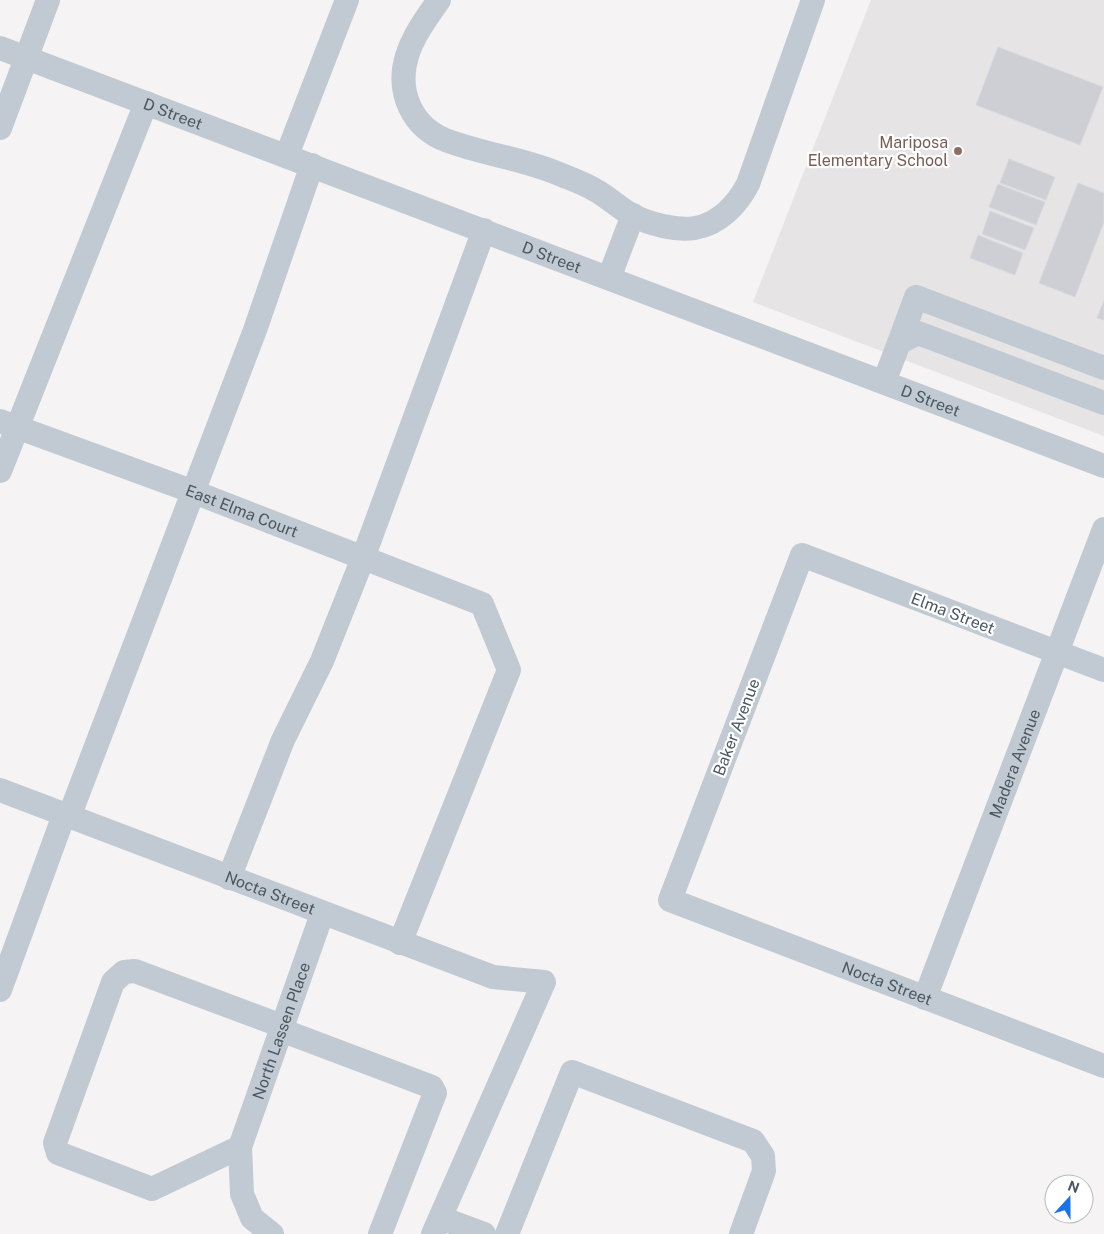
<svg xmlns="http://www.w3.org/2000/svg" width="1104" height="1234" viewBox="0 0 1104 1234" font-family="'Public Sans',sans-serif">
  <rect width="100%" height="100%" fill="#f5f3f3"/>
  <path fill="#e6e4e5" d="M871,0H1104V436L753,302Z"/>
  <path fill="#cdcfd5" stroke="#d7d9de" d="M998,47L1103,87L1080,145L976,105Z
    M1009,159L1055,177L1046,200L1000,183Z
    M1078,183L1104,193V222L1075,297L1039,283Z
    M998,184L1045,202L1036,225L989,207Z
    M990,211L1034,228L1025,250L982,234Z
    M978,235L1023,253L1015,275L970,258Z
    M1104,300V320L1097,318Z"/>
  <g fill="none" stroke-linecap="round" stroke-linejoin="round">
    <g stroke="#c1cad2" stroke-width="24">
      <path d="M439,0C427,17 413,36 407,56C396,92 412,128 448,141C486,155 526,159 564,176C574,180 585,184 595,190C608,197 619,208 632,215C649,224 676,231 695,228C719,224 737,205 748,184L813,0"/>
      <path id="s1" d="M0,48L1104,466"/>
      <path d="M0,128L48,0"/>
      <path d="M287,155L347,0"/>
      <path d="M609,278L633,215"/>
      <path d="M899,343L916,297L1104,368"/>
      <path d="M884,382L899,343L918,333L1104,403"/>
      <path id="s2" d="M0,421L194,492L482,604L509,670L400,943"/>
      <path d="M0,471L146,103"/>
      <path id="s3" d="M1104,670L802,555L670,900L1104,1066"/>
      <path id="s4" d="M0,790L493,977L544,982L433,1234"/>
      <path d="M69,817L255,330L312,165"/>
      <path d="M229,878L283,740L322,661L363,558L484,230"/>
      <path d="M0,990L64,815"/>
      <path id="s5" d="M925,998L1104,529"/>
      <path d="M281,1030L432,1087L435,1093L380,1234"/>
      <path d="M240,1147L152,1189L58,1153L55,1143L113,982L124,972L135,971L282,1026"/>
      <path d="M441,1218L484,1234"/>
      <path id="s6" d="M272,1234L252,1218L242,1194L240,1147L322,914"/>
      <path d="M507,1234L572,1072L753,1141L763,1156L764,1171L741,1234"/>
    </g>
  </g>
  <circle fill="#8d6e63" stroke="#fff" stroke-width="2" cx="958" cy="151" r="5"/>
  <g text-anchor="middle" stroke-width="4.5" stroke-linejoin="round" paint-order="stroke">
    <g font-size="16" fill="#4a5661" stroke="#fff">
      <text dy="6" stroke="none"><textPath href="#s1" startOffset="185">D Street</textPath></text>
      <text dy="6" stroke="none"><textPath href="#s1" startOffset="590">D Street</textPath></text>
      <text dy="6" stroke="none"><textPath href="#s1" startOffset="995">D Street</textPath></text>
      <text dy="6" stroke="none"><textPath href="#s2" startOffset="258">East Elma Court</textPath></text>
      <text transform="translate(953 613) rotate(21)" y="6">Elma Street</text>
      <text transform="translate(736 727) rotate(-69)" y="6">Baker Avenue</text>
      <text dy="6" stroke="none"><textPath href="#s5" startOffset="251">Madera Avenue</textPath></text>
      <text dy="6" stroke="none"><textPath href="#s4" startOffset="289">Nocta Street</textPath></text>
      <text dy="6" stroke="none"><textPath href="#s3" startOffset="925">Nocta Street</textPath></text>
      <text dy="6" stroke="none"><textPath href="#s6" startOffset="222">North Lassen Place</textPath></text>
    </g>
    <g font-size="16" fill="#785e54" stroke="#fff" text-anchor="end">
      <text x="948" y="148">Mariposa<tspan x="948" dy="18">Elementary School</tspan></text>
    </g>
  </g>
  <g transform="translate(1069 1199) rotate(21)"><circle r="24" fill="#ffffff" stroke="#b7bbc0"/>
  <path d="M0-4L9 19L0 12L-9 19Z" fill="#1a73e8"/>
  <text y="-8" font-size="14" font-weight="bold" text-anchor="middle" fill="#4a5661">N</text>
  </g>
</svg>
